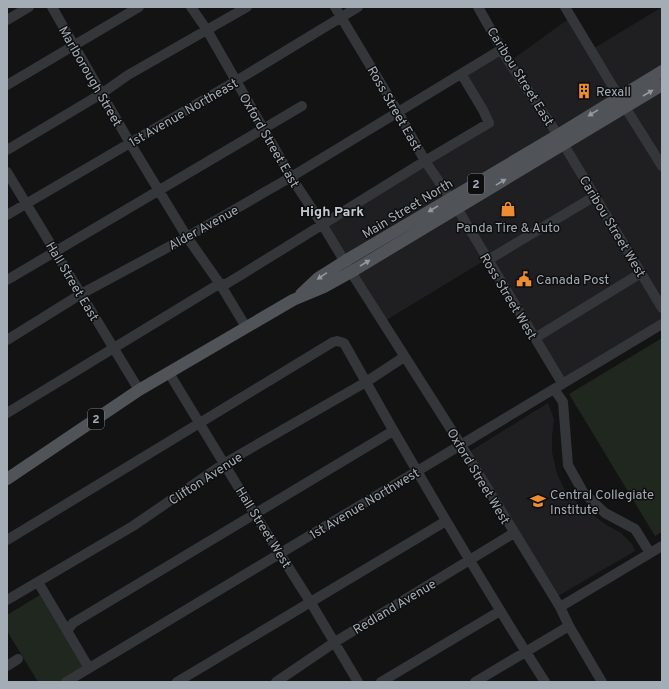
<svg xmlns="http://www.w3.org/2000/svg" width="669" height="689" viewBox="0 0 669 689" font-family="Overpass,sans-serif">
  <rect width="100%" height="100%" fill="#131314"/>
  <path fill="#1f1f21" d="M662,7V71L345,261L322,224L489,123L462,75L502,49L509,62L571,17L591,50Z
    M662,85V324L562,383L487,259L383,322L351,272Z
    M548,403L554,419L552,437V452L557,474L567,494L605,524L621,533L632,544L635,551L558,596L469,452Z"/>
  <path fill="#1f271f" d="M662,338V532L655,536L569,394Z
    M40,595L85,669L63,682H38L7,631V615Z"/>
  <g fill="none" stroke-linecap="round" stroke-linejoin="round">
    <path stroke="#343639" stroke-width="10" d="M52,7L130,143L187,237L220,284L246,327
      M191,7L207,30L291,177L322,224L351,272L461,445L560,607L569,626L602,682
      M335,7L398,112L425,161L457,208L562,383
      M478,7L509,62L558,135L662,308
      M565,7L625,107L662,166
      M7,20L29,7
      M7,85L139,7
      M7,150L101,94L128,75L247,7
      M7,172L139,390
      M7,215L236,81L358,7
      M488,260L595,196
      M7,280L302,106
      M535,338L641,273
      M7,340L81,294L187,237L291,177L502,49
      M169,373L254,513L311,603L358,682
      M554,389L563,402L568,465L583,492L605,513L635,529L650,553
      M7,413L214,287L221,284H226L241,275L425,161L489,123L483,110L462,75
      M7,540L333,342L337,341L344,343C394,433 446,522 500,610C514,634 530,658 545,682
      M38,582L89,668
      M7,600L133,526L225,463L366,382L404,357
      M560,607L662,546
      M67,631L73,623L393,431
      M7,666L18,659
      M66,682L662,324
      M177,682L446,521
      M276,682L335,642L514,533
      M381,682L500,611
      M475,682L569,626"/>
    <path stroke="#505358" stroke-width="12" d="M301,294L318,278L345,261L558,135L662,71
      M7,479L139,390L293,300L324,287L351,272L662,85"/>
  </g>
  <defs><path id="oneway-solid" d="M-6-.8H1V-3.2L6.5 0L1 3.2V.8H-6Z"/></defs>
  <g fill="#939aa2">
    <use href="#oneway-solid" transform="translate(648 93) rotate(-30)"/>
    <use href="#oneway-solid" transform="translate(593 113) rotate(148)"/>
    <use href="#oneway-solid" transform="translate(501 182) rotate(-31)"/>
    <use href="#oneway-solid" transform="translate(433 209) rotate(149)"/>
    <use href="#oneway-solid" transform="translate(365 263) rotate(-31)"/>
    <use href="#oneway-solid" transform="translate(322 276) rotate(146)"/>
  </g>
  <defs>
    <g id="building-bare" transform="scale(1.2)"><path d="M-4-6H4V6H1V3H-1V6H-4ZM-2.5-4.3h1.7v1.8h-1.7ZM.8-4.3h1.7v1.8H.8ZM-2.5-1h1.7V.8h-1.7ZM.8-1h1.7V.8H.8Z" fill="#ee8d30" stroke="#0e0e0f" stroke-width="2.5" paint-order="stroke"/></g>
    <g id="shop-bare" transform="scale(1.2)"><path d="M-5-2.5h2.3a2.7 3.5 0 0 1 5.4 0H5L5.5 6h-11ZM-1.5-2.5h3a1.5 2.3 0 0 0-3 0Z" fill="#ee8d30" stroke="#0e0e0f" stroke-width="2.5" paint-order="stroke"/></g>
    <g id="civic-bare" transform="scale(1.2)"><path d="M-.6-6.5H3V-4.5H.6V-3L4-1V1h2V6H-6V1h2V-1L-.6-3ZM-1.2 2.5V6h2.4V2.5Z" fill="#ee8d30" stroke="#0e0e0f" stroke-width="2.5" paint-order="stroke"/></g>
    <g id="school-bare" transform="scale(1.2)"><path d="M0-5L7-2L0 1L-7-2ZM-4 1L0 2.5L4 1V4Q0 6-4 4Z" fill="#ee8d30" stroke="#0e0e0f" stroke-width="2.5" paint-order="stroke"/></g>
  </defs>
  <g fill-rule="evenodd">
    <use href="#building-bare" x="584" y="91"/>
    <use href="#shop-bare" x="508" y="209"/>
    <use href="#civic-bare" x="524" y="279"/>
    <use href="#school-bare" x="538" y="501"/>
  </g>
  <g text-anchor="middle" stroke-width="3" stroke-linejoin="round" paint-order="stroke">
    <g fill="#0e0e0f" stroke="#777d83" stroke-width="1">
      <rect x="468" y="174" width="16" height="20" rx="3"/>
      <rect x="88" y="409" width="16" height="20" rx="3"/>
    </g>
    <g font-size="12" font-weight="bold" fill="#a4acb5">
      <text x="476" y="188">2</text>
      <text x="96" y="423">2</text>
    </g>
    <g font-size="13" fill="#a4acb5" stroke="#0e0e0f">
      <text transform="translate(91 76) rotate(60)" y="5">Marlborough Street</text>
      <text transform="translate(521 76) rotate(58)" y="5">Caribou Street East</text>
      <text transform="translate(395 108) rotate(60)" y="5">Ross Street East</text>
      <text transform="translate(183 112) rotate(-30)" y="5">1st Avenue Northeast</text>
      <text transform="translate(270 140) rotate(60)" y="5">Oxford Street East</text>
      <text transform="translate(407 208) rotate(-31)" y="5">Main Street North</text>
      <text transform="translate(613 226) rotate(59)" y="5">Caribou Street West</text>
      <text transform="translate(203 227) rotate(-29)" y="5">Alder Avenue</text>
      <text transform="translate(73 281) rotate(59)" y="5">Hall Street East</text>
      <text transform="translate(509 296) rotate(59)" y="5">Ross Street West</text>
      <text transform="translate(479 476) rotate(59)" y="5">Oxford Street West</text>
      <text transform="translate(205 478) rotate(-33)" y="5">Clifton Avenue</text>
      <text transform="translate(364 503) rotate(-31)" y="5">1st Avenue Northwest</text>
      <text transform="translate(264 527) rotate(58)" y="5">Hall Street West</text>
      <text transform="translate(394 606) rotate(-31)" y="5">Redland Avenue</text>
    </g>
    <g font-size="13" fill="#a4acb5" stroke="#0e0e0f" text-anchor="start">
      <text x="596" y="96">Rexall</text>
      <text x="508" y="232" text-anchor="middle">Panda Tire &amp; Auto</text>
      <text x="536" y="284">Canada Post</text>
      <text x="550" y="499">Central Collegiate<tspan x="550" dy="15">Institute</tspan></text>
    </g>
    <g font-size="14" font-weight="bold" fill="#c5cad1" stroke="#0e0e0f">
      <text x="332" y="216">High Park</text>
    </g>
  </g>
  <rect width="669" height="689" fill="none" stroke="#a4acb5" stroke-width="16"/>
</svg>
